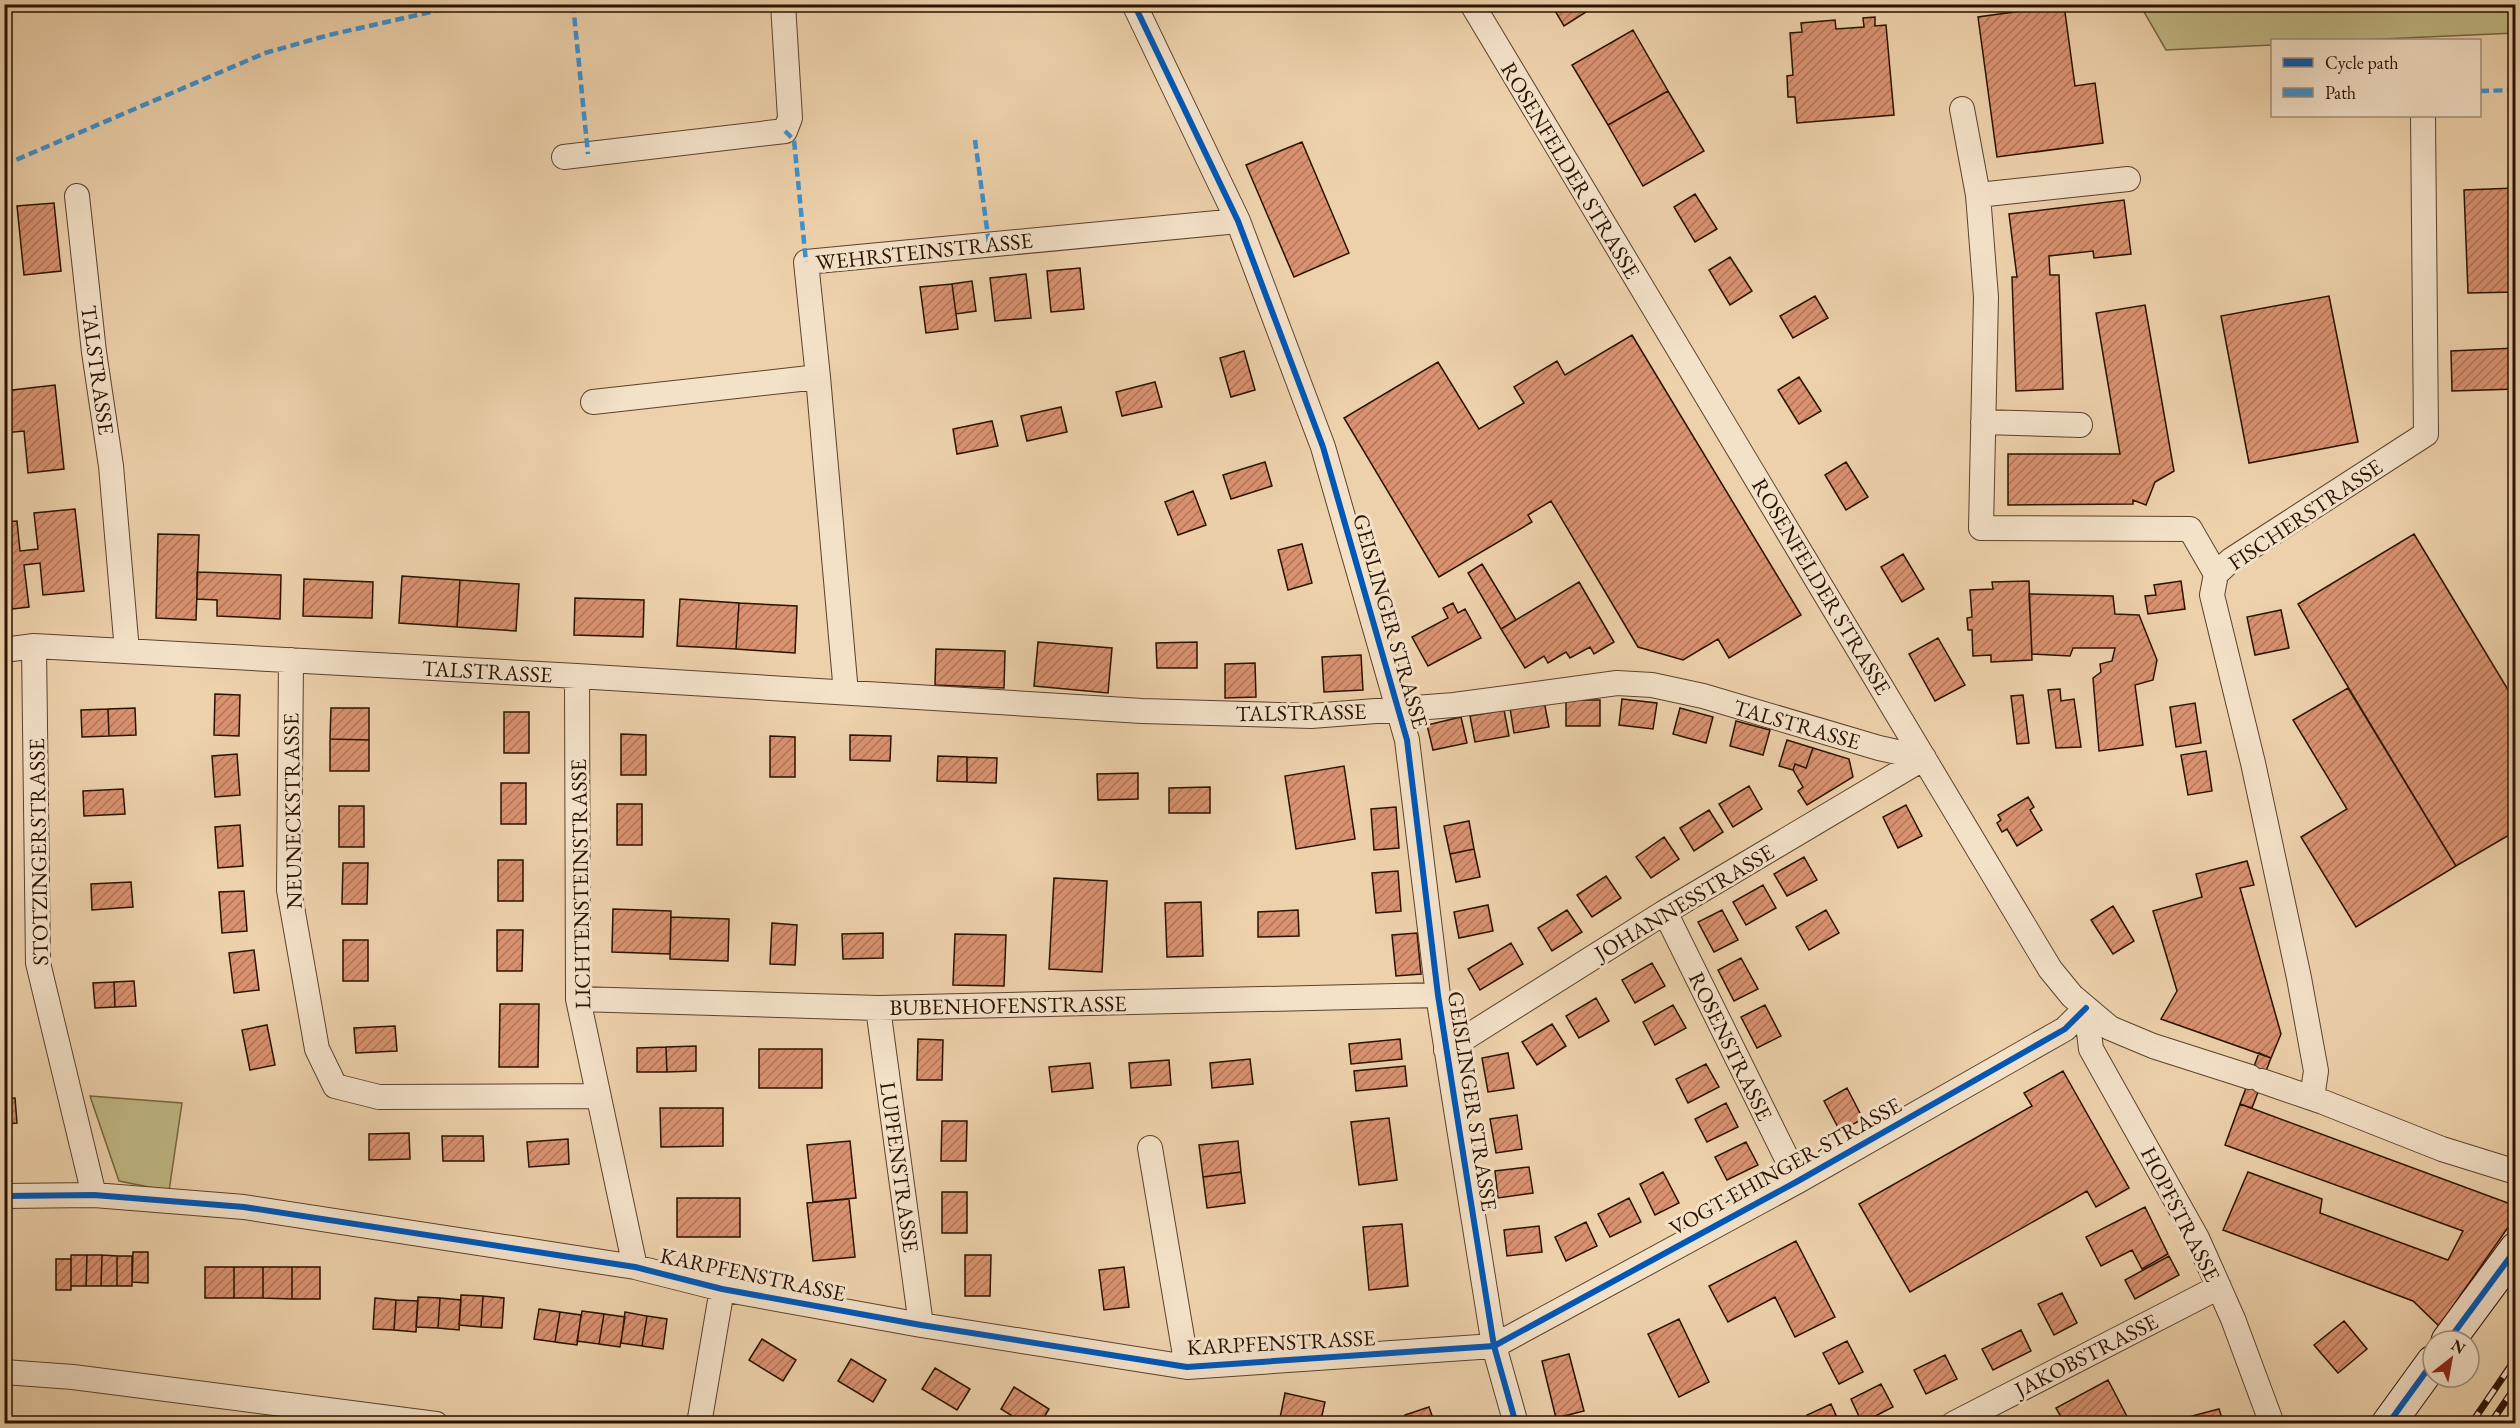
<svg xmlns="http://www.w3.org/2000/svg" width="2520" height="1428" viewBox="0 0 2520 1428" font-family="'EB Garamond',serif">
  <defs>
    <pattern id="building-hatch" width="6" height="6" patternUnits="userSpaceOnUse" patternTransform="scale(1.5)"><rect width="6" height="6" fill="#da9271"/><path d="M-1 1l2-2M0 6l6-6M5 7l2-2" fill="none" stroke="#b1765a"/></pattern>
  </defs>
  <rect width="100%" height="100%" fill="#edd1ab"/>
  <filter id="stains"><feTurbulence type="fractalNoise" baseFrequency=".00333" numOctaves="4"/><feColorMatrix values="0 0 0 0 .2 0 0 0 0 .09 0 0 0 0 .02 0 0 0 .5 -.17"/></filter>
  <radialGradient id="worn" r=".72"><stop offset=".6" stop-color="#630" stop-opacity="0"/><stop offset="1" stop-color="#630" stop-opacity=".3"/></radialGradient>
  <path fill="#c0b984" stroke="#756642" stroke-width="1.5" d="M2140,5H2515V33L2360,40H2272V45L2166,50Z
    M90,1096L182,1103L169,1191L119,1181Z"/>
  <path fill="url(#building-hatch)" stroke="#2a1200" stroke-width="1.5" d="M1551,4H1581L1586,12L1564,26Z
    M2064,5L2075,86L2095,83L2103,143L1997,157L1978,17Z
    M1875,17V26L1886,25L1894,115L1797,123L1795,97H1788L1787,76L1793,75L1790,33L1802,32L1801,23L1835,20L1836,29L1864,27L1863,18Z
    M1633,30L1668,91L1608,125L1572,65Z
    M1668,91L1704,151L1643,186L1608,125Z
    M1302,142L1349,253L1294,277L1246,165Z
    M2516,188V292L2468,293L2464,190Z
    M1695,194L1717,229L1695,242L1674,207Z
    M2124,200L2131,254L2094,258L2093,251L2049,256L2050,275H2059L2063,389L2016,391L2012,277H2017L2009,214Z
    M54,203L61,271L24,275L17,206Z
    M1730,257L1752,291L1730,305L1709,270Z
    M1080,268L1084,309L1051,312L1047,271Z
    M1026,274L1031,318L995,321L990,278Z
    M972,281L976,311L956,314L952,284Z
    M952,284L958,329L926,333L920,287Z
    M1815,296L1828,318L1793,338L1780,316Z
    M2329,296L2358,442L2249,463L2221,316Z
    M2145,305L2174,471L2155,482L2146,505L2133,500V504L2008,505V454H2120L2096,313Z
    M1632,335L1801,615L1729,658L1718,639L1683,660L1638,647L1551,501L1528,515L1532,522L1439,577L1344,418L1438,362L1479,429L1524,403L1514,387L1557,361L1565,375Z
    M2516,348V389L2452,391L2451,351Z
    M1244,351L1255,390L1231,397L1220,358Z
    M1799,377L1821,411L1799,424L1778,390Z
    M1155,382L1162,407L1122,416L1116,392Z
    M55,385L64,469L28,473L24,431L4,433V391Z
    M1061,407L1067,432L1027,441L1021,416Z
    M992,421L998,446L957,454L953,429Z
    M1265,462L1272,486L1231,499L1223,475Z
    M1846,462L1868,497L1846,510L1825,475Z
    M1193,491L1206,525L1178,535L1165,502Z
    M75,509L84,591L43,595L40,563L24,565L29,607L4,610V522L17,521L20,551L38,549L34,513Z
    M158,534L199,535L196,620L156,618Z
    M2414,534L2516,703V831L2456,866L2298,604Z
    M1302,544L1312,583L1288,590L1278,550Z
    M1903,554L1924,589L1902,602L1881,567Z
    M1482,564L1516,620L1501,629L1468,573Z
    M197,572L281,575L280,619L217,616V600L197,599Z
    M402,576L460,580L457,627L399,623Z
    M304,579L373,582L372,618L303,616Z
    M460,580L519,584L516,631L457,627Z
    M2029,581L2032,660L1991,662V655L1973,656L1972,630H1968L1967,618L1972,617L1970,590L1993,589L1992,582Z
    M2181,581L2185,609L2148,614L2145,596L2156,595L2154,585Z
    M1579,582L1614,642L1594,654L1590,647L1570,658L1566,652L1548,663L1544,656L1525,668L1501,629Z
    M2029,594L2113,596L2115,614L2139,615L2157,660L2153,680L2135,685L2143,745L2099,751L2093,678L2101,672L2100,664L2112,661L2115,648H2073L2070,656L2032,654Z
    M575,598L644,600L643,637L574,635Z
    M680,599L739,603L736,649L677,646Z
    M739,603L797,606L795,653L736,649Z
    M1453,603L1458,613L1465,609L1481,638L1428,666L1412,637L1448,618L1443,608Z
    M2281,610L2289,648L2255,655L2247,617Z
    M1938,638L1965,685L1935,701L1909,654Z
    M1038,642L1112,648L1108,693L1034,686Z
    M1197,642V668H1157L1156,643Z
    M936,649L1005,651L1004,688L935,685Z
    M1361,655L1363,690L1324,692L1322,657Z
    M1255,663L1256,697L1225,698V664Z
    M2348,688L2456,866L2356,927L2301,837L2347,809L2293,720Z
    M2060,689L2061,701L2074,699L2081,747L2056,748L2048,690Z
    M215,694L240,695L239,736L214,735Z
    M2023,695L2029,743L2017,744L2011,696Z
    M1622,699L1657,703L1653,729L1619,725Z
    M1566,700H1600V726H1566Z
    M1544,701L1549,727L1514,733L1510,708Z
    M2195,703L2201,743L2176,747L2170,707Z
    M135,708L136,735L109,736L108,709Z
    M331,708H369V740L330,739Z
    M1680,708L1713,717L1706,743L1673,734Z
    M108,709L109,736L82,737L81,710Z
    M1504,710L1509,736L1475,742L1470,716Z
    M504,712H529V753H504Z
    M1461,717L1467,743L1433,750L1427,725Z
    M1736,721L1770,730L1763,755L1730,746Z
    M621,734L646,735V775H621Z
    M850,735L891,736L890,761L850,760Z
    M770,736L795,737V777H770Z
    M330,739L369,740V771H330Z
    M1787,740L1813,748L1806,768L1795,764L1793,770L1779,766Z
    M1813,748L1849,759L1853,777L1807,805L1798,791L1803,787L1793,770L1795,764L1806,768Z
    M2206,751L2212,791L2188,795L2181,755Z
    M237,754L240,795L215,797L212,756Z
    M938,756L967,757V782L937,781Z
    M967,757L997,758L996,783L967,782Z
    M1344,766L1355,839L1296,849L1285,776Z
    M1138,773V799L1098,800L1097,774Z
    M501,783H526V824H501Z
    M1749,786L1762,809L1733,827L1719,804Z
    M1210,787V813H1169V788Z
    M123,789L125,814L84,816L83,791Z
    M2028,797L2034,807L2030,810L2042,830L2017,846L2007,829L2002,832L1997,823L2001,820L1998,815Z
    M617,804H642V845H617Z
    M1906,805L1922,836L1898,848L1883,817Z
    M339,806H364V847H339Z
    M1396,807L1399,848L1374,850L1371,809Z
    M1709,810L1723,832L1694,851L1680,828Z
    M1469,821L1474,849L1450,854L1444,826Z
    M240,825L243,866L218,868L215,827Z
    M1664,837L1679,859L1651,878L1636,857Z
    M1474,849L1480,877L1456,882L1450,854Z
    M1804,857L1817,880L1787,896L1774,874Z
    M498,860H523V901H498Z
    M2247,861L2254,885L2240,888L2281,1034L2271,1058L2161,1019L2177,991L2153,911L2202,897L2196,874Z
    M343,863H368L367,904H342Z
    M1398,871L1401,911L1376,913L1372,873Z
    M1606,876L1621,898L1592,917L1577,895Z
    M1054,878L1107,881L1102,972L1049,969Z
    M131,882L133,907L92,910L91,884Z
    M1763,885L1776,908L1746,925L1733,902Z
    M244,891L247,931L222,933L219,892Z
    M1201,902L1203,956L1167,957L1165,903Z
    M1488,905L1493,931L1459,938L1454,912Z
    M2113,906L2134,941L2113,954L2091,920Z
    M613,909L671,911L670,954L612,952Z
    M1298,910L1299,936L1258,937V912Z
    M1567,910L1582,932L1552,951L1538,928Z
    M1722,910L1738,940L1714,952L1698,922Z
    M1826,910L1839,933L1809,950L1796,927Z
    M671,917L729,919L728,961L670,959Z
    M772,923L797,925L795,965L770,964Z
    M497,930H523L522,971H497Z
    M883,933V958L843,959L842,934Z
    M1417,933L1421,974L1396,976L1392,935Z
    M955,934L1006,935L1004,986L953,985Z
    M343,940H368V981H343Z
    M1511,943L1523,964L1480,990L1468,969Z
    M254,950L259,990L234,993L229,953Z
    M1741,958L1758,989L1734,1001L1718,970Z
    M1652,963L1665,986L1635,1003L1622,980Z
    M134,981L136,1006L115,1007L114,982Z
    M114,982L115,1007L95,1008L93,983Z
    M1596,998L1609,1021L1579,1038L1566,1016Z
    M500,1004H539L538,1067H499Z
    M1673,1005L1686,1028L1655,1045L1643,1022Z
    M1765,1005L1781,1036L1757,1048L1741,1017Z
    M1552,1024L1566,1046L1537,1065L1522,1042Z
    M267,1025L275,1065L250,1070L242,1030Z
    M395,1026L397,1051L356,1053L354,1028Z
    M918,1039L943,1040L942,1080H917Z
    M1400,1039L1402,1059L1351,1064L1349,1044Z
    M696,1046V1071L667,1072L666,1047Z
    M666,1047L667,1072H637V1048Z
    M759,1049H822V1088H759Z
    M1508,1053L1514,1088L1488,1092L1482,1058Z
    M2259,1053L2271,1058L2252,1108L2240,1104Z
    M1250,1059L1253,1084L1212,1088L1210,1063Z
    M1169,1060L1171,1085L1131,1088L1129,1063Z
    M1090,1063L1093,1088L1052,1092L1049,1067Z
    M1706,1064L1719,1087L1688,1103L1676,1079Z
    M1405,1066L1407,1086L1356,1091L1354,1071Z
    M2063,1071L2129,1188L2096,1207L2087,1191L1910,1292L1859,1204L2032,1106L2024,1093Z
    M1847,1088L1863,1119L1840,1131L1824,1101Z
    M15,1098L17,1123L4,1124V1099Z
    M1726,1103L1738,1127L1707,1142L1695,1119Z
    M2240,1104L2516,1206V1216L2439,1326L2413,1301L2223,1230L2248,1172L2322,1199L2320,1213L2448,1260L2463,1231L2225,1145Z
    M660,1108H723V1146L661,1147Z
    M1517,1115L1522,1149L1496,1153L1490,1119Z
    M1389,1118L1397,1180L1359,1185L1351,1122Z
    M942,1121H967L966,1161H941Z
    M409,1133L410,1159L369,1160V1134Z
    M442,1136H483L484,1161H443Z
    M568,1139L569,1164L529,1167L527,1142Z
    M850,1141L856,1198L813,1202L807,1145Z
    M1238,1141L1241,1172L1203,1177L1199,1145Z
    M1746,1142L1758,1165L1727,1180L1715,1157Z
    M1529,1167L1533,1193L1498,1198L1495,1171Z
    M1241,1172L1245,1203L1207,1208L1203,1177Z
    M1663,1172L1679,1203L1655,1215L1640,1184Z
    M942,1192H967V1233H942Z
    M677,1198H740V1237H677Z
    M1629,1198L1641,1222L1610,1237L1598,1214Z
    M849,1199L855,1257L813,1261L807,1203Z
    M2145,1207L2168,1254L2142,1269L2132,1250L2101,1266L2086,1237Z
    M1586,1222L1597,1246L1566,1261L1555,1237Z
    M1402,1224L1408,1286L1369,1290L1363,1227Z
    M1539,1226L1542,1252L1507,1256L1504,1230Z
    M1796,1241L1835,1317L1795,1337L1775,1297L1728,1322L1709,1286Z
    M133,1252H148V1283L132,1282Z
    M71,1255H87L86,1286H71Z
    M87,1255H102L101,1286H86Z
    M102,1255L117,1256V1286H101Z
    M965,1255H991L990,1296H965Z
    M117,1256H132V1286H117Z
    M2169,1256L2179,1275L2135,1299L2125,1280Z
    M56,1259H71V1290H56Z
    M205,1267H234V1298H205Z
    M234,1267H263V1298H234Z
    M263,1267H292V1299L263,1298Z
    M292,1267H320V1299H292Z
    M1124,1267L1129,1307L1104,1310L1099,1270Z
    M2062,1293L2077,1323L2054,1335L2038,1304Z
    M461,1295L483,1296L481,1327L459,1325Z
    M483,1296L504,1298L502,1328L481,1327Z
    M418,1297L440,1298L438,1328L416,1327Z
    M375,1298L396,1300L394,1330L373,1329Z
    M440,1298L461,1300L459,1330L438,1328Z
    M396,1300L418,1301L416,1332L394,1330Z
    M539,1309L560,1312L555,1342L534,1339Z
    M582,1311L604,1314L599,1344L577,1341Z
    M560,1312L581,1315L577,1345L555,1342Z
    M625,1312L647,1316L642,1346L621,1343Z
    M604,1314L625,1317L620,1347L599,1344Z
    M647,1316L667,1319L663,1349L642,1346Z
    M1679,1319L1709,1382L1679,1397L1648,1334Z
    M2344,1321L2367,1349L2338,1373L2314,1345Z
    M2021,1330L2031,1351L1993,1370L1982,1349Z
    M762,1339L796,1360L783,1381L749,1360Z
    M1847,1341L1863,1372L1839,1384L1823,1353Z
    M1569,1354L1584,1411L1556,1418L1542,1361Z
    M1945,1355L1957,1379L1926,1394L1914,1370Z
    M851,1359L886,1380L873,1402L838,1381Z
    M935,1368L970,1389L957,1410L922,1389Z
    M2108,1380L2131,1424H2065L2056,1408Z
    M1881,1384L1893,1407L1862,1423L1851,1399Z
    M1014,1387L1049,1409L1040,1424H1025L1001,1409Z
    M1285,1393L1325,1402L1320,1424H1306L1280,1418Z
    M1831,1404L1840,1424H1811L1807,1415Z
    M1429,1407L1435,1424H1408L1405,1415Z
    M2219,1409L2224,1424H2195L2192,1416Z
    M2434,1417L2444,1424H2430Z"/>
  <g fill="none" stroke-linecap="round" stroke-linejoin="round">
    <g stroke="#5b422b" stroke-width="26">
      <path id="street" d="M1134,4L1238,221L1323,447L1407,740L1438,995L1455,1103L1494,1346L1516,1424
        M1472,4L2050,969L2072,996L2110,1028L2153,1046L2250,1077
        M1962,109L1978,195L1986,297L1981,528L2190,529L2216,574
        M564,157L785,131L790,118L783,4
        M1978,195L2128,179
        M77,196L94,352L111,466L127,651
        M818,377L846,693
        M593,402L818,377L806,262L1238,221
        M1983,422L2080,425
        M34,646L38,963L94,1195
        M4,650L34,646L577,676L1142,711L1311,716L1454,705L1617,683L1652,685L1703,696L1879,748L1924,758
        M291,660L289,890L317,1049L335,1086L379,1097L598,1096
        M577,676L578,999L635,1267
        M1665,912L1798,1181
        M578,999L878,1008L1438,995
        M878,1008L921,1325
        M2086,1008L2091,1049L2197,1238L2233,1319L2272,1424
        M1446,1050L1665,912L1924,758
        M2262,1081L2323,1102L2442,1149L2516,1172
        M2312,1098L2316,1071L2299,978L2253,763L2212,595L2216,574L2231,560L2426,434L2423,116
        M1150,1148L1187,1367
        M4,1196L94,1195L244,1207L635,1267L722,1289L921,1325L1187,1367L1494,1346L1798,1181L2065,1029L2086,1008
        M4,1372L73,1377L436,1424
        M699,1424L722,1289
        M1953,1424L2219,1287"/>
    </g>
    <g stroke="#2a1200" stroke-width="35">
      <path id="secondary" d="M2448,1341L2516,1249
        M2388,1424L2433,1362"/>
    </g>
    <use href="#street" stroke="#f3e1c8" stroke-width="24"/>
    <use href="#secondary" stroke="#f3e1c8" stroke-width="33"/>
    <g stroke="#2a1200" stroke-width="7">
      <path id="rail" d="M2471,1424L2516,1358
        M2490,1424L2516,1386
        M2511,1424L2516,1417"/>
    </g>
    <use href="#rail" stroke="#f3e1c8" stroke-width="4.5" stroke-dasharray="14" stroke-linecap="butt"/>
    <path stroke="#3c92d0" stroke-width="4.5" stroke-dasharray="9 4.5" stroke-linecap="butt" d="M573,4L588,154
      M2480,91L2516,90
      M785,131L794,140L806,262
      M975,140L989,244
      M4,165L265,53L329,35L466,4"/>
    <g stroke="#f3e1c8" stroke-width="10">
      <path id="cycleway" d="M1134,4L1238,221L1323,447L1407,740L1438,995L1455,1103L1494,1346L1516,1424
        M4,1196L94,1195L244,1207L635,1267L722,1289L921,1325L1187,1367L1494,1346L1798,1181L2065,1029L2086,1008
        M2448,1341L2516,1249
        M2388,1424L2433,1362"/>
    </g>
    <use href="#cycleway" stroke="#0057b8" stroke-width="6"/>
  </g>
  <g text-anchor="middle" stroke-width="6" stroke-linejoin="round" paint-order="stroke">
    <g font-size="22" fill="#2a1200" stroke="#f3e1c8">
      <text transform="translate(1571 170) rotate(59)" y="8">ROSENFELDER STRASSE</text>
      <text transform="translate(924 251) rotate(-6)" y="8">WEHRSTEINSTRASSE</text>
      <text transform="translate(98 370) rotate(82)" y="8">TALSTRASSE</text>
      <text transform="translate(2305 514) rotate(-34)" y="8">FISCHERSTRASSE</text>
      <text transform="translate(1822 586) rotate(59)" y="8">ROSENFELDER STRASSE</text>
      <text transform="translate(1391 621) rotate(74)" y="8">GEISLINGER STRASSE</text>
      <text transform="translate(487 671) rotate(3)" y="8">TALSTRASSE</text>
      <text transform="translate(1301 712) rotate(-1)" y="8">TALSTRASSE</text>
      <text transform="translate(1797 724) rotate(16)" y="8">TALSTRASSE</text>
      <text transform="translate(292 811) rotate(-91)" y="8">NEUNECKSTRASSE</text>
      <text transform="translate(38 852) rotate(-91)" y="8">STOTZINGERSTRASSE</text>
      <text transform="translate(580 884) rotate(-91)" y="8">LICHTENSTEINSTRASSE</text>
      <text transform="translate(1684 902) rotate(-31)" y="8">JOHANNESSTRASSE</text>
      <text transform="translate(1008 1005) rotate(-1)" y="8">BUBENHOFENSTRASSE</text>
      <text transform="translate(1731 1046) rotate(64)" y="8">ROSENSTRASSE</text>
      <text transform="translate(1473 1101) rotate(81)" y="8">GEISLINGER STRASSE</text>
      <text transform="translate(1785 1166) rotate(-29)" y="8">VOGT-EHINGER-STRASSE</text>
      <text transform="translate(900 1167) rotate(82)" y="8">LUPFENSTRASSE</text>
      <text transform="translate(2181 1214) rotate(63)" y="8">HOPFSTRASSE</text>
      <text transform="translate(753 1274) rotate(12)" y="8">KARPFENSTRASSE</text>
      <text transform="translate(1281 1342) rotate(-3)" y="8">KARPFENSTRASSE</text>
      <text transform="translate(2086 1355) rotate(-27)" y="8">JAKOBSTRASSE</text>
    </g>
  </g>
  <rect width="2520" height="1428" fill="none" stroke="#edd1ab" stroke-width="24"/>
  <rect x="6" y="6" width="2508" height="1416" fill="none" stroke="#2a1200" stroke-width="3"/>
  <rect x="12" y="12" width="2496" height="1404" fill="none" stroke="#2a1200" stroke-width="1.5"/>
  <rect x="2271" y="39" width="210" height="78" fill="#f3e1c8" stroke="#a38e78" stroke-width="1.5"/>
  <rect x="2283" y="58" width="30" height="9" fill="#0057b8" stroke="#a38e78" stroke-width="1.5"/>
  <text x="2325" y="69" font-size="18" fill="#2a1200">Cycle path</text>
  <rect x="2283" y="88" width="30" height="9" fill="#3c92d0" stroke="#a38e78" stroke-width="1.5"/>
  <text x="2325" y="99" font-size="18" fill="#2a1200">Path</text>
  <g transform="translate(2451 1359) rotate(31)"><circle r="28" fill="#f3e1c8" stroke="#a38e78" stroke-width="1.5"/>
  <path d="M0-4.5L10 22L0 15L-10 22Z" fill="#8f2418"/>
  <text y="-9" font-size="16" font-weight="bold" text-anchor="middle" fill="#2a1200">N</text>
  </g>
  <rect width="100%" height="100%" filter="url(#stains)"/>
  <rect width="100%" height="100%" fill="url(#worn)"/>
</svg>
